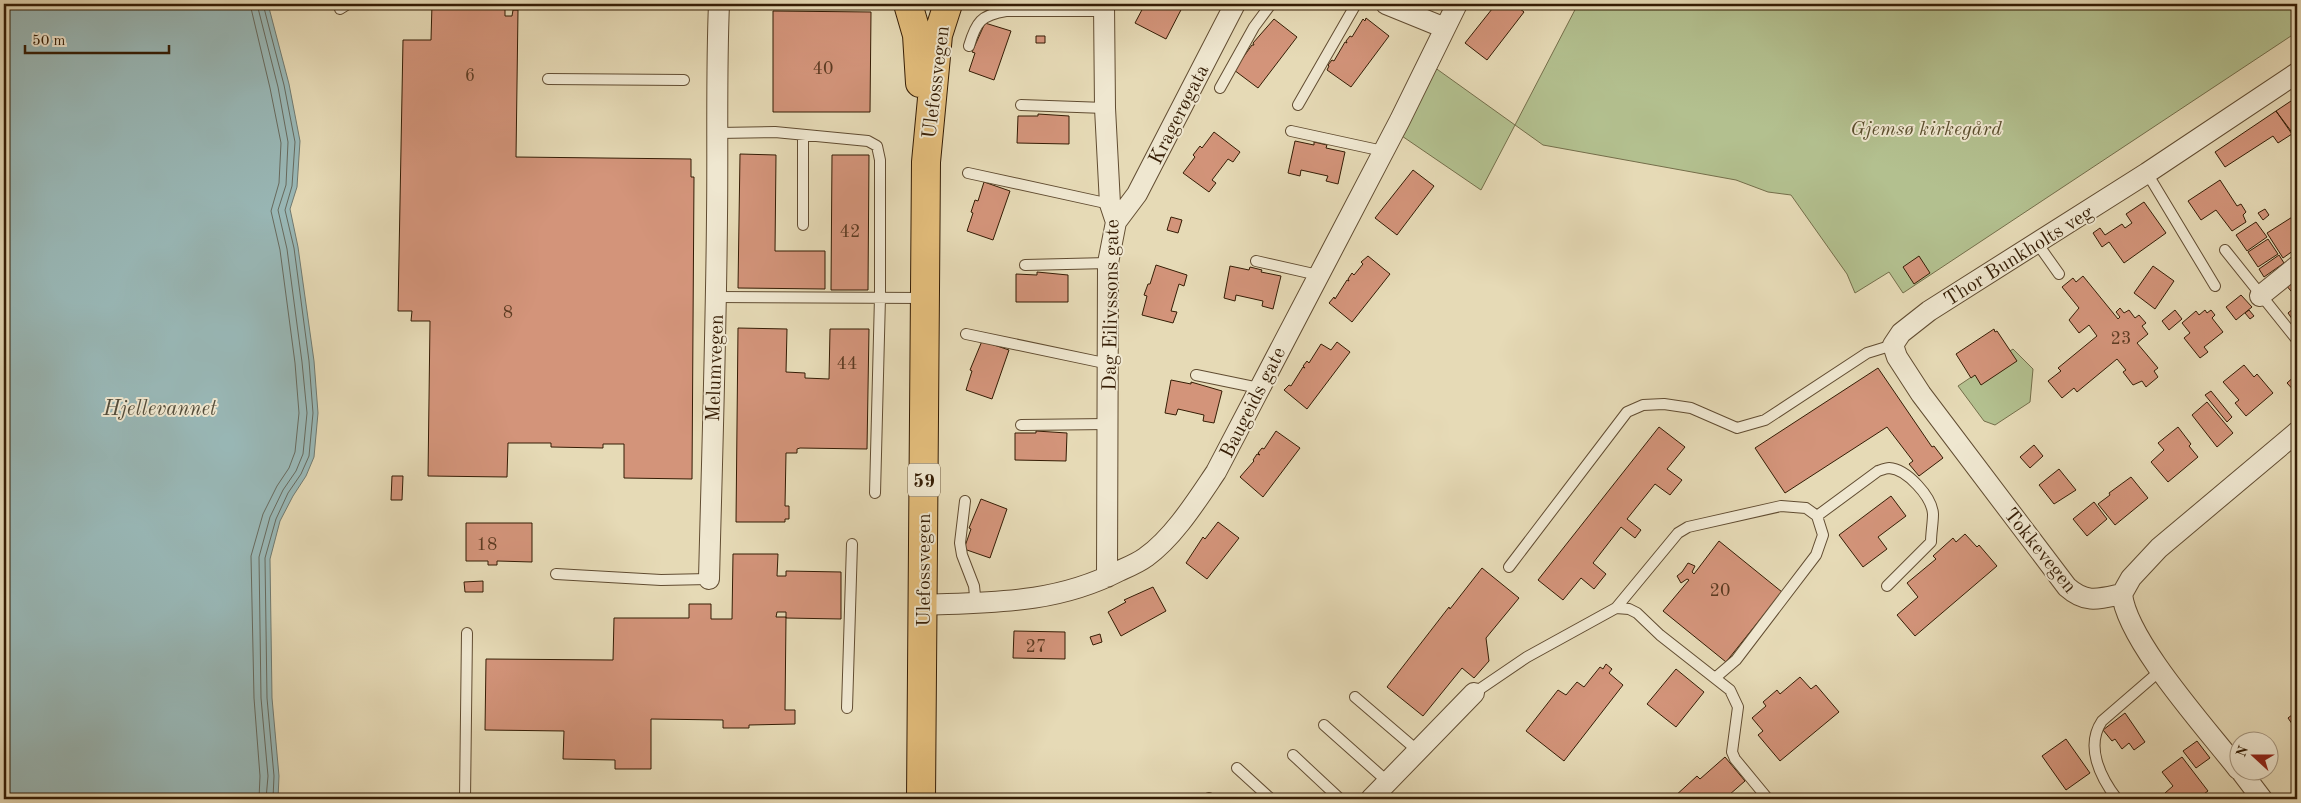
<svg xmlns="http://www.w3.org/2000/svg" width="2301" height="803" viewBox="0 0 2301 803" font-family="'Old Standard TT',serif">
  <rect width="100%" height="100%" fill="#e6dab6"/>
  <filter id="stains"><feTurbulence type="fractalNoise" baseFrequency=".004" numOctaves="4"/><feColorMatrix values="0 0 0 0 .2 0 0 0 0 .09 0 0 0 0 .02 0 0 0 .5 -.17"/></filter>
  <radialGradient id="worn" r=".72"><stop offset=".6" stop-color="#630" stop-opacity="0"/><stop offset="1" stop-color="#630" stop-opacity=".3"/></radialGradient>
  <path fill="#b3c08f" stroke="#746e4a" d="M1578,4H2297V32L1903,293L1889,272L1855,293L1847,274L1791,195L1768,192L1736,180L1543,145L1515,125L1481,190L1399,134L1434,67L1515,125Z
    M2013,349L2033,369L2030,402L1995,425L1984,421L1958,386Z"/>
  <path fill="#99b8b7" stroke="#717a70" d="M4,4H268L289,84L300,141L297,187L290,209L298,247L314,361L318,413L314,457L306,476L293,496L280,521L270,559L272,698L279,776L278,799H4Z"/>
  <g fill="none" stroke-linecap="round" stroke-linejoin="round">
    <path stroke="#676a5e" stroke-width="1" d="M250,4L270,88L281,143L279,183L271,211L280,250L295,363L299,413L295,452L289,468L277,486L263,514L251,556L254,698L260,776L259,799
      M257,4L278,87L288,142L286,185L278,210L287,249L302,362L307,413L303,454L296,471L283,490L270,517L259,557L261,698L268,776L266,799
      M263,4L284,85L295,142L292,186L285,210L294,248L309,361L313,413L309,456L301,474L288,493L276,519L265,558L267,698L274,776L273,799"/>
  </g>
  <path fill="#d3947a" stroke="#351d05" d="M432,4H505V16H512L513,10H518L516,157L691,159V177H694L692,479L624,478V444H603V448L551,447V443H508L507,477L428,476L430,321H411L412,311H398L403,40H431Z
    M1145,4H1184L1166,39L1135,23Z
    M1496,4H1514L1524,12L1487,60L1465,43Z
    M773,11L871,12L870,112H773Z
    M1366,18L1389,36L1351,87L1327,70L1329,66L1328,65L1332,60L1334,61L1345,42L1347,43L1346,41L1350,36L1352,37L1363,19L1365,21Z
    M1274,19L1297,37L1258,88L1234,70L1252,45H1254L1253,43Z
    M985,23L1011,31L994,80L969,71L975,53L972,52Z
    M1036,36H1045V43H1036Z
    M2297,97V139L2276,111Z
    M2276,111L2292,134L2278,143L2273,136L2225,167L2215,152Z
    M1038,114L1069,116V144L1017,143L1018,116H1038Z
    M1214,132L1240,152L1233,162L1228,159L1212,180L1216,183L1209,192L1183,173L1195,157L1193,155L1200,146L1202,148Z
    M1295,141L1314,145V142L1327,145L1326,148L1345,152L1338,184L1326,181L1328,176L1301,170L1300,176L1288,173Z
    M740,154L776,155L775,251H825V289L738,288Z
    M832,155H869L868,290H831Z
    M1413,170L1434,186L1397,235L1375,218Z
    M2220,180L2237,206L2241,204L2246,212L2243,215L2246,222L2232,231L2216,210L2201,220L2188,201Z
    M984,182L1010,191L993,240L967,231L973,213L971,212L975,200L978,201Z
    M2144,202L2166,233L2124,263L2109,242L2102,247L2093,233L2100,228L2105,235L2122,224L2125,228L2132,223L2126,214Z
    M2265,209L2269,215L2263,220L2258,213Z
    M2297,214V248L2283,258L2267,233Z
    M1171,217L1182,220L1178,233L1167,230Z
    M2256,222L2267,237L2247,251L2236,235Z
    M2268,239L2278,254L2258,267L2248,252Z
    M2279,255L2284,263L2264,277L2259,269Z
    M1368,256L1390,274L1352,322L1329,303L1334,297L1335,299L1347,280L1349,281L1348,279L1352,273L1354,275L1363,264L1361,262Z
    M1919,256L1930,273L1914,284L1903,267Z
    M1156,265L1187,275L1184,286L1179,284L1171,311L1177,312L1173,323L1142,315L1147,296L1144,295L1148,284H1150Z
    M1230,266L1249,270L1250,267L1262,270L1261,272L1281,276L1273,309L1262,306L1263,301L1236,295L1235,301L1224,298Z
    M2153,266L2174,281L2155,309L2134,293Z
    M1037,272L1068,275V302H1016V274L1037,275Z
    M2297,272V298L2285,284Z
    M2083,276L2118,319L2120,317L2116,312L2120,308L2124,313L2129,310L2135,318L2139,315L2146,323L2142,326L2148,334L2137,343L2158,368L2154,371L2158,377L2146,387L2142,381L2133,385L2123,372L2126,370L2117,359L2077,392L2074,388L2062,398L2048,381L2061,371L2058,368L2097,336L2089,325L2079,333L2069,320L2079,308L2062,287L2073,278L2076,282Z
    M2241,295L2252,307L2236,320L2226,307Z
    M2294,308L2297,313V326L2288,313Z
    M2175,310L2182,319L2169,330L2162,321Z
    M2205,310L2207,313L2211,310L2215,315L2212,318L2223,332L2204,347L2208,352L2200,358L2184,338L2190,333L2182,323L2196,311L2199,315Z
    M2249,310L2254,316L2250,319L2245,313Z
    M738,328L787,329L786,372L805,373V378L829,379L830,329H869L867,449L800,448L797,449V453H786L785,506H789V519H785V522H736Z
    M1994,329L1995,332L1997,331L2017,361L1981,385L1975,375L1971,378L1956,354Z
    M982,341L1009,350L992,399L966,390L972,371L970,370Z
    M1337,342L1350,352L1307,409L1284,390L1289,385L1291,386L1303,367L1305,368L1303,366L1307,361L1309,363L1321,344L1331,350Z
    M2244,365L2254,377L2257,374L2273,393L2246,416L2235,403L2239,400L2223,382Z
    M1878,368L1932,447L1934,446L1943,458L1919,476L1909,464L1913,461L1887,427L1785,493L1755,448Z
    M2297,374V394L2287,383Z
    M1171,380L1191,384V382L1222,391L1214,423L1203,421L1204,415L1178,409L1176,415L1165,413Z
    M2211,391L2232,417L2227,422L2205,395Z
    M2207,402L2233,433L2217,447L2192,415Z
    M1659,427L1685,447L1667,469L1682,480L1670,495L1655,484L1627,519L1641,530L1635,538L1621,527L1593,563L1606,574L1594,589L1581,578L1563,600L1538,580Z
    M2178,427L2191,444L2189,446L2198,457L2168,482L2151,462L2164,450L2158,443Z
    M1036,431L1067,433L1066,461L1015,460V433H1036Z
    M1276,431L1300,448L1263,497L1240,477L1254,461L1253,460L1257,454L1260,455L1258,453L1262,448L1264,449Z
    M2034,445L2043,456L2030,468L2020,457Z
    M2059,469L2076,490L2054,504L2039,485Z
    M392,476H403L402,500H391Z
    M2131,477L2148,498L2115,525L2098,504L2110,495L2109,493Z
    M1891,496L1906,516L1878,537L1887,549L1863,567L1839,535Z
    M981,499L1007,509L990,558L964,549L971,529L969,528Z
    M2094,502L2107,519L2087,536L2073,519Z
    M1218,522L1239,538L1207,579L1186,563L1203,537L1205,539Z
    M466,523H532V562L497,561V565H488V561H466Z
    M1965,534L1977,547L1979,545L1997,566L1915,636L1897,615L1918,597L1907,583L1936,559L1933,556L1953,538L1956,542Z
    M1719,541L1782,592L1726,662L1663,611L1689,580L1687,579L1681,583L1677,576L1682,572L1688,563L1695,566L1692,572L1694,574Z
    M733,554H778L777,576H786V571L841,572V619L786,618V612H777L776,617H786L785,710H795V724L749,725V728H723V720L651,719V769H615V760L563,759L564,731L485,730L486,659L613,660L614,618H689V604H711V619H732Z
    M1482,568L1519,598L1486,638L1489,661L1474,678L1462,668L1423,716L1387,687L1449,607L1450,609Z
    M483,581V592H465L464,582Z
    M1153,587L1166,611L1121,636L1108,612L1126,602L1124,600Z
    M1014,631L1065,632V659L1013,658Z
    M1100,634L1102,642L1093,645L1090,637Z
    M1606,664L1612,669L1609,673L1623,685L1564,761L1526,731L1558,690L1566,695L1577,682L1584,687L1600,667L1603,669Z
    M1676,669L1704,692L1676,727L1647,704Z
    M1800,677L1811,689L1816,685L1839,712L1780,761L1758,735L1763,731L1752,718L1766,706L1763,702L1777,690L1780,694Z
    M2297,711V731L2288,718Z
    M2125,713L2145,742L2134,750L2129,743L2122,749L2115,739L2112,741L2103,730Z
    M2066,739L2090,773L2066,790L2042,756Z
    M2197,741L2210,758L2196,768L2183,751Z
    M1725,757L1745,781L1729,795L1732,799H1676L1674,797L1697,776L1700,779Z
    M2182,757L2208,791L2197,799H2170L2165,793L2173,786L2162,772Z"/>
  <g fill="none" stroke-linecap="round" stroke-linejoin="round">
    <g stroke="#614c31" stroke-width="12">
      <path id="lane" d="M340,9L348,4
        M969,46C976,22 981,15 1006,11H1104
        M548,79L684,80
        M1220,88L1254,27L1271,4
        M1021,105L1105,108
        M1298,105L1356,4
        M1291,131L1383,151
        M718,133L775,132L868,141L877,146L880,160V297L875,493
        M803,135V225
        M968,173L1110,204
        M2147,173L2215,286
        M2037,243L2059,274
        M2225,250L2297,340
        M1256,261L1318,275
        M1025,265L1108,263
        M716,297L923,298
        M966,334L1109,364
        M1196,375L1259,388
        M1021,425L1108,424
        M965,501L960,543L962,555L974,586L976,605
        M1817,516L1878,471C1881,470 1886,468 1889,468C1907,469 1932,497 1933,514C1933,523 1931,533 1931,542L1887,586
        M1509,567L1627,412L1643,405L1664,404L1691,408L1737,428L1765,420L1867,353L1893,345
        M556,574L661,580L709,579
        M1616,608L1629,609L1637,613L1660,635L1730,690L1738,707L1732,752L1735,759L1768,799
        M1474,693L1527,657L1616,608L1678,533L1688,527L1781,506L1806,508L1817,516L1823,535L1816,555L1736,660L1715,678
        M1355,697L1418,751
        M847,708L852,544
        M1324,725L1388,782
        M1293,755L1340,799
        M1237,768L1271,799
        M1209,798L1210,799
        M465,799L467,633
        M1858,799H1860
        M2117,799C2100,777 2085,746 2102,721L2161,670"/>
    </g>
    <g stroke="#614c31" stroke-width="22">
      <path id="street" d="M1104,4L1105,108L1110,204L1116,222L1108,263L1107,577
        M1386,4L1445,28
        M1116,222L1137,194L1235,4
        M2260,296L2297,266
        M709,579C712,458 716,337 717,216C718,145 716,74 719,4
        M2122,594C2099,599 2086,604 2067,587L1921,394L1897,357L1893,345L1901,333L1929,311L2147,173L2297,73
        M2122,594L2131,578L2159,548L2297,432
        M2122,594C2127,641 2207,729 2238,769
        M923,605C992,602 1055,604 1119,571C1128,567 1138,563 1146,557C1174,537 1197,500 1216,472L1400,120L1457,4
        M2240,770L2262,799
        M1371,799L1474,693"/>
    </g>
    <g stroke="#351d05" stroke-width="30">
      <path id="primary" d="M908,4L917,35L920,83
        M921,799L926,162L938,35L948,4"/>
    </g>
    <use href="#lane" stroke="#efe7d0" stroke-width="10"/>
    <use href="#street" stroke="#efe7d0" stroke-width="20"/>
    <use href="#primary" stroke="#e3bd7b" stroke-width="28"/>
  </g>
  <g text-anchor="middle" stroke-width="4" stroke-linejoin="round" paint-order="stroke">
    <g font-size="18" fill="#5c3b22">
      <text x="823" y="74">40</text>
      <text x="470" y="81">6</text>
      <text x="850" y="237">42</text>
      <text x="508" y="318">8</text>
      <text x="2121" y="344">23</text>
      <text x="847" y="369">44</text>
      <text x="487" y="550">18</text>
      <text x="1720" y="596">20</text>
      <text x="1036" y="652">27</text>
    </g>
    <rect fill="#efe7d0" stroke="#6d5a42" stroke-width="1" x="908" y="463.5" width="32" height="33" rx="4"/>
    <g font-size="19" font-weight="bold" fill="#351d05">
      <text x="924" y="487">59</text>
    </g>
    <g font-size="20" fill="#351d05" stroke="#efe7d0">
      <text transform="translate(935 82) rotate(-83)" y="7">Ulefossvegen</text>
      <text transform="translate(1178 114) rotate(-63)" y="7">Kragerøgata</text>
      <text transform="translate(2018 255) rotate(-32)" y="7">Thor Bunkholts veg</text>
      <text transform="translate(1110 305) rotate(-89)" y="7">Dag Eilivssons gate</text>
      <text transform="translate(714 368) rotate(-88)" y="7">Melumvegen</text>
      <text transform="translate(1252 402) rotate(-63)" y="7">Baugeids gate</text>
      <text transform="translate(2041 550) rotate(51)" y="7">Tokkevegen</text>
      <text transform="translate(923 570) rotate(-90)" y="7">Ulefossvegen</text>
    </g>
    <g font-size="20" font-style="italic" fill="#5b4e2e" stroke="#efe7d0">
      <text x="1926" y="135">Gjemsø kirkegård</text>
    </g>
    <g font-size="21" font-style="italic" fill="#534c3a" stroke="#efe7d0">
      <text x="160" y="415">Hjellevannet</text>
    </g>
  </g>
  <rect width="2301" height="803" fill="none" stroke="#e6dab6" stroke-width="20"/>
  <rect x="5" y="5" width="2291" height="793" fill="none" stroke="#351d05" stroke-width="2.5"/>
  <rect x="10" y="10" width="2281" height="783" fill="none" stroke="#351d05"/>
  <g transform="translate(2254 756) rotate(291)"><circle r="24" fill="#efe7d0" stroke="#a5967f"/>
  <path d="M0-4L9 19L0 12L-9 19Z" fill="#8f2418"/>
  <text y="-8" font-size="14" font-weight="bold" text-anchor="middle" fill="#351d05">N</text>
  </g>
  <path d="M25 45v8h144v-8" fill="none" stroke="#351d05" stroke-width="2.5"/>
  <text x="32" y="45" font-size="15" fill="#351d05" stroke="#efe7d0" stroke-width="4" paint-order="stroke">50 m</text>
  <rect width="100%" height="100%" filter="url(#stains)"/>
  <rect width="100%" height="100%" fill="url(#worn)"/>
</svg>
